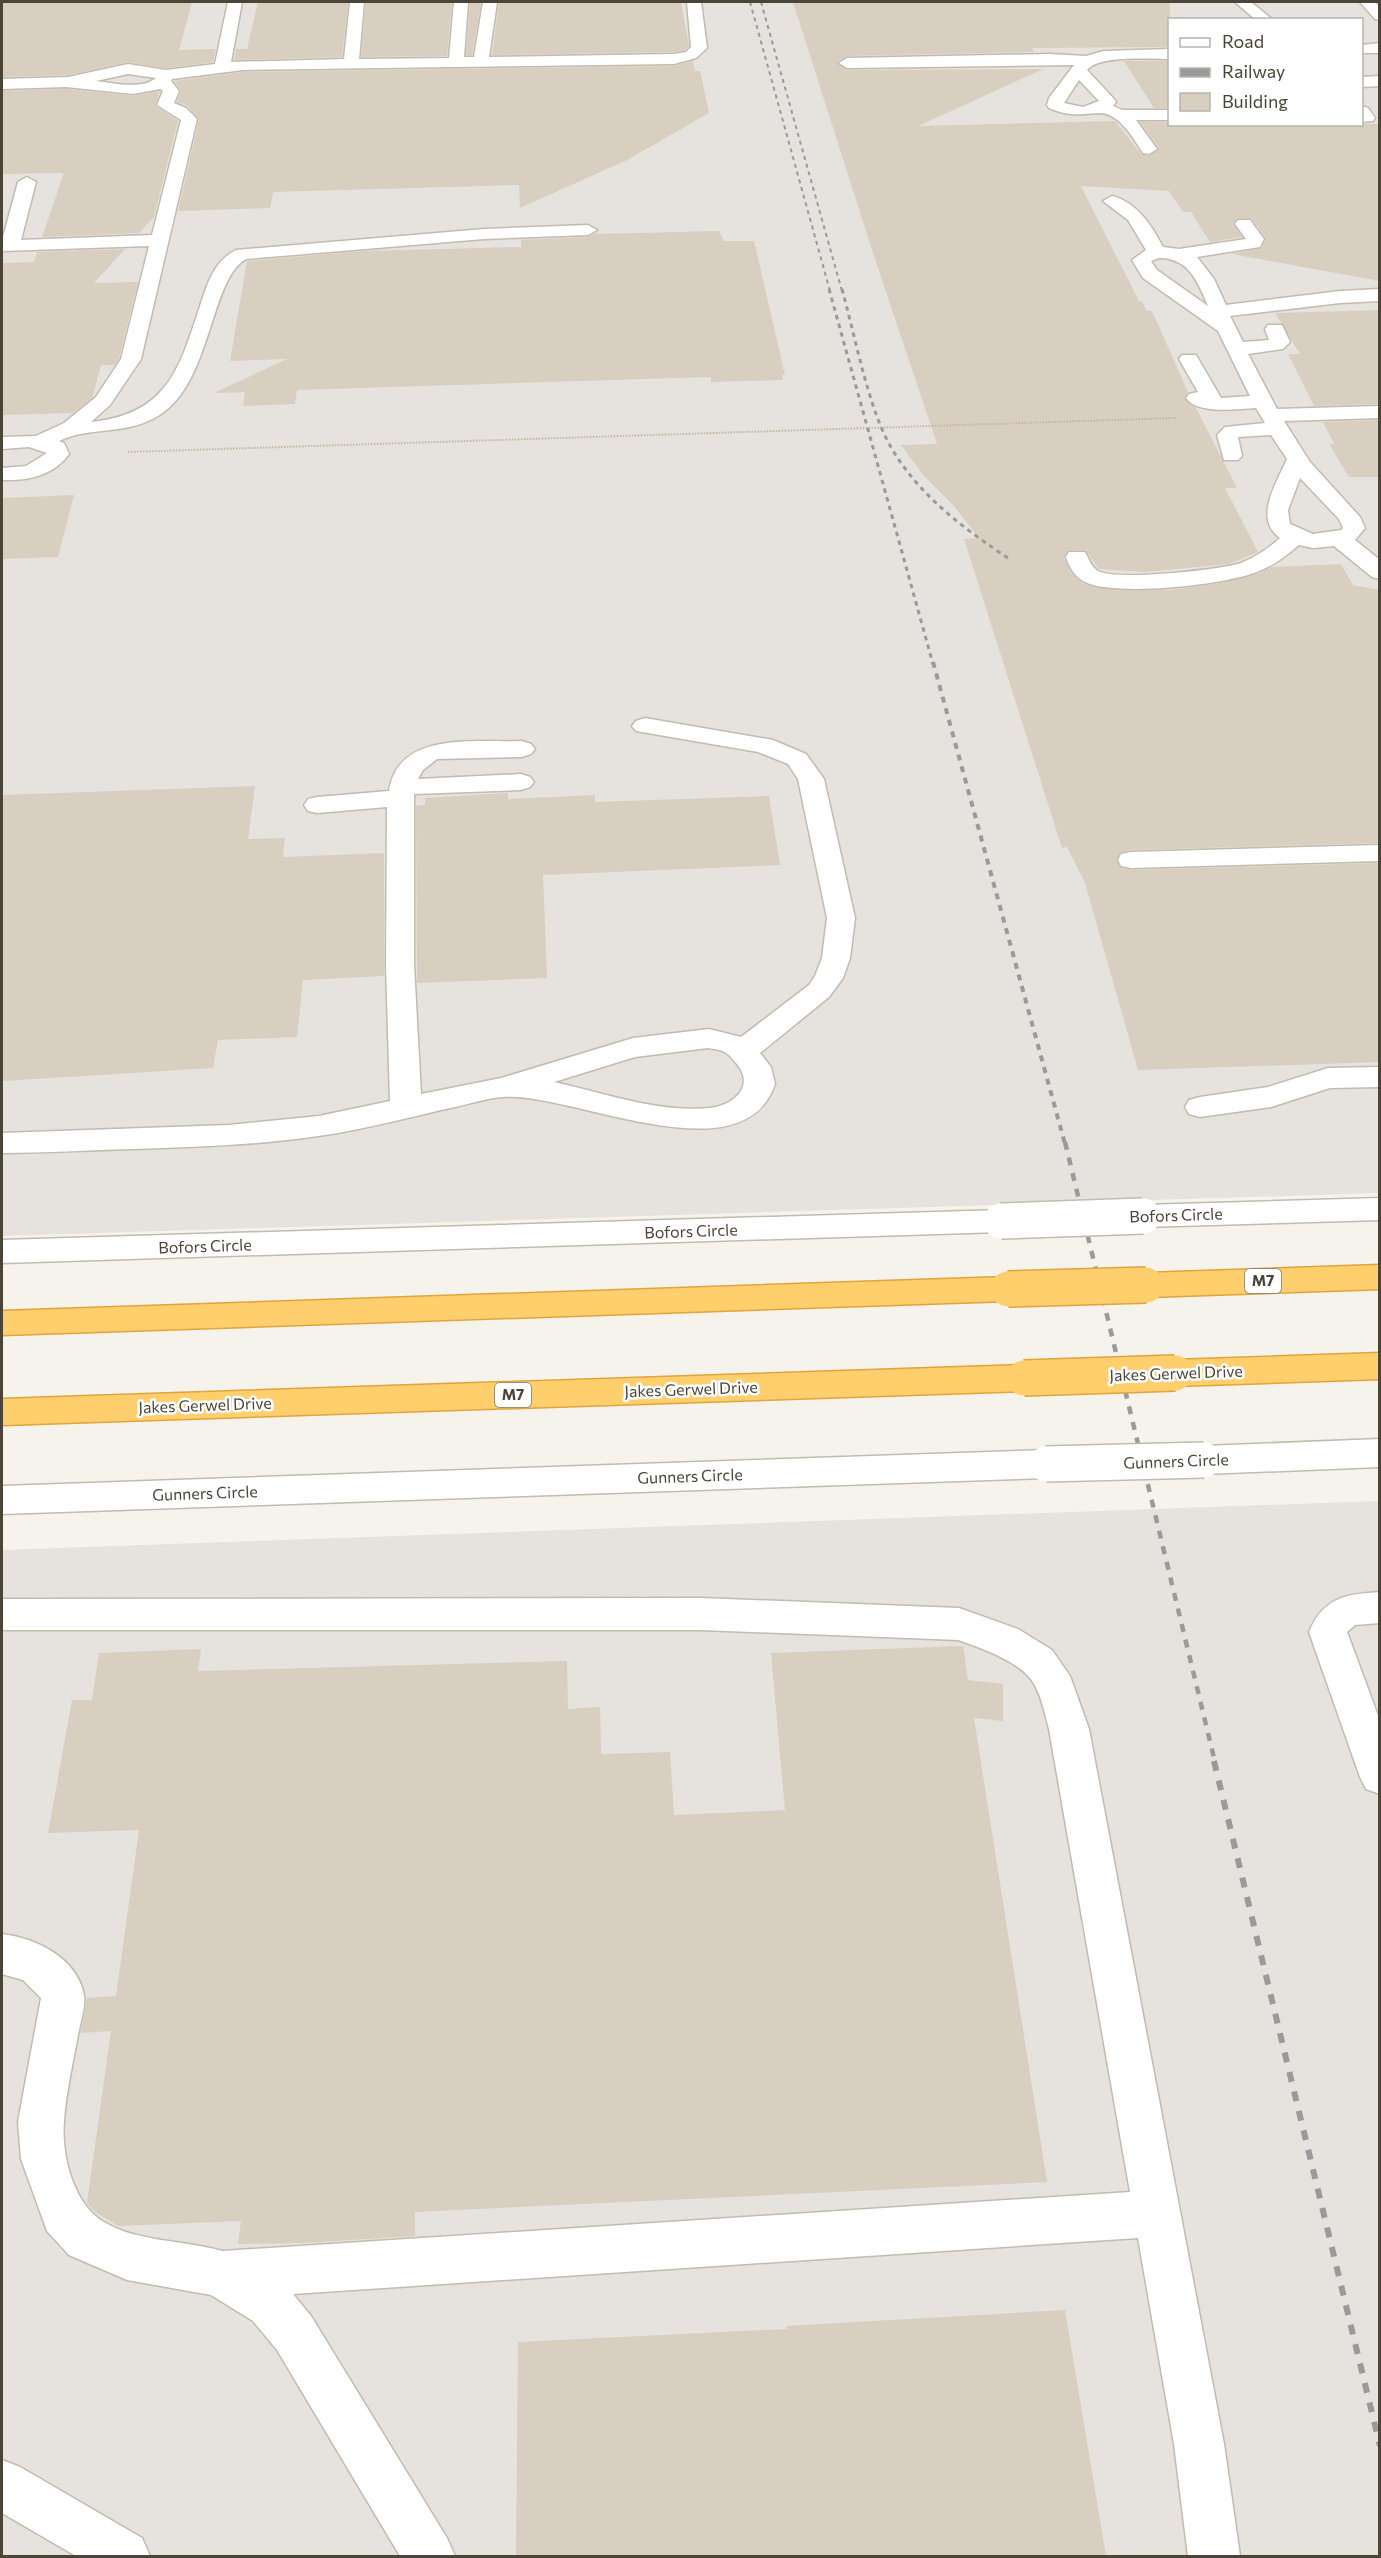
<svg xmlns="http://www.w3.org/2000/svg" width="1381" height="2558" viewBox="0 0 1381 2558" font-family="Commissioner,sans-serif">
  <rect width="100%" height="100%" fill="#f6f3ec"/>
  <path fill="#e6e2dd" fill-rule="evenodd" d="M2,2H1379V1193L2,1236ZM1170,20H1362V124H1170Z
    M1379,1501V2556H2V1550Z"/>
  <path fill="#d8cfc1" d="M2,2H192L179,50L216,49L213,62L166,68L128,62L68,75L2,77Z
    M258,2H348L342,57L234,60L236,49H247Z
    M366,2H452L447,56L361,57Z
    M470,2H481L472,55H466Z
    M499,2H681L689,46L685,50L674,52L492,55Z
    M793,2H1170V47L1032,48L1034,52L847,56L837,62L847,70L1043,69L918,126L1115,121L1141,154L1149,156L1159,148L1140,122L1380,124V281L1232,254L1262,248L1266,238L1252,219L1238,218L1233,223L1242,237L1210,242L1191,212H1183L1169,191L1081,186L1139,301H1142L1147,311H1152L1188,392L1184,398L1196,408L1237,488H1225L1258,552L1229,564L1145,572L1099,569L1085,550H1069L1064,558L1071,573L1084,584L1120,591L1170,590L1221,583L1258,574L1272,567L1341,564L1353,585L1380,590V843L1131,850L1121,852L1116,859L1121,868L1131,870L1380,863V1062L1138,1070L1085,883L1067,847L1062,848L964,539L979,538L953,505L924,476L901,445L937,444L871,247Z
    M693,61L695,71H700L709,113L627,160L520,208L519,185L273,192L270,208L178,211L199,120L188,106L177,102L181,90L174,81L243,72L674,66Z
    M1124,61H1170V108H1154Z
    M66,89L133,96L160,91L155,106L178,121L154,217L139,233L42,237L64,173L2,174V91Z
    M719,231L724,241H754L785,375H782L783,380L711,382V377L297,390L295,404L243,406L245,392L214,393L287,359L230,361L247,261L364,251L521,247V240L588,237L594,234Z
    M125,249L94,283L138,282L119,358L115,365H101L92,398L73,413L2,415V263L34,262L37,252Z
    M1380,310V404L1314,406L1288,354H1300L1275,313Z
    M1380,420V477H1349L1329,444H1334L1323,422Z
    M74,495L58,557L2,559V498Z
    M255,786L248,839L285,838L283,857L384,853V976L303,980L297,1037L218,1040L213,1068L2,1081V795Z
    M508,793V799L595,795V802L769,796L780,865L543,875L547,978L417,983L416,806L425,805V798Z
    M963,1646L968,1680L1003,1684V1721L974,1718L1047,2182L415,2212V2236L304,2243L238,2244L241,2221L118,2226L95,2212L87,2203L111,2031L81,2033L87,1998L116,1996L139,1830L48,1833L72,1700H92L99,1653L201,1649L198,1671L567,1661L568,1709L600,1707L601,1754L670,1752L674,1815L785,1810L771,1653Z
    M1065,2310L1106,2556H516L518,2342L787,2329L786,2326Z"/>
  <g fill="none" stroke-linecap="round" stroke-linejoin="round">
    <g stroke="#c2bbae" stroke-width="3">
      <path id="minor" d="M228,2H242L231,62L344,59L350,2H364L359,59L449,58L454,2H468L464,57H474L483,2H497L489,57L674,54L686,52L691,47L687,2H701L707,48L696,58L674,64L243,70L172,79L171,81L179,91L174,103L186,108L197,119L141,359L110,405L91,422C173,414 181,361 204,294C210,276 218,259 236,250L484,229L588,225L597,230L588,235L484,239L246,259C210,279 212,380 161,414C129,436 89,426 59,441L64,443L69,454C53,476 27,481 2,480V468L26,466L47,453L29,447L2,449V437L36,436L64,423L96,397L121,359L149,246L2,251V241L18,182L27,177L36,182L21,240L152,235L181,120L157,105L163,91L160,89L133,94L66,87L2,89V79L68,77L128,64L166,70L215,64ZM128,74L156,78C142,90 113,83 96,81Z
        M1235,2H1251L1273,20H1256Z
        M1360,2H1375L1380,7V20L1375,19Z
        M1380,43V53H1362V45Z
        M1170,49V59C1149,59 1099,55 1087,70L1114,99L1116,102L1113,106L1122,110H1170V120H1136L1157,149L1149,154L1143,153C1133,138 1120,113 1099,113C1079,114 1070,117 1049,108L1047,105L1049,98L1074,65L847,68L839,63L847,58L1049,54L1086,56L1104,51ZM1079,80L1099,101L1083,107L1064,103Z
        M1380,76V86L1362,87V77Z
        M1362,106L1368,108L1375,118L1373,121L1362,122Z
        M1112,196C1137,202 1152,226 1163,247L1179,249L1246,239L1235,224L1238,220H1250L1264,239L1260,247L1197,257L1214,279L1226,305L1340,291L1380,289V301L1340,303L1230,316L1243,342L1269,340L1265,329L1268,325H1282L1290,342L1283,349L1248,354L1277,409L1380,406V418L1284,421L1310,462L1360,517L1365,528L1355,540L1380,560V579L1372,577L1334,546L1313,548L1299,545C1286,556 1273,566 1257,572C1224,585 1116,597 1085,582C1075,577 1069,567 1066,557L1069,552H1085C1089,559 1091,567 1098,571C1115,581 1221,570 1241,563C1256,557 1269,548 1280,538C1253,519 1276,484 1287,459L1271,435L1238,437L1242,456L1238,460H1224L1217,435L1225,427L1265,423L1256,408C1238,409 1198,415 1186,398L1189,394L1198,392L1179,359L1182,355H1196L1221,398L1250,396L1218,331L1143,278L1132,260L1146,250L1128,220L1103,201ZM1159,258C1189,258 1198,282 1208,306L1157,270L1151,261ZM1300,478L1339,519L1343,528L1341,530L1313,534L1290,524L1288,510Z
        M645,718L773,740L806,754L824,779L855,918L850,958L843,978L829,997L760,1053L771,1067L775,1084C743,1179 572,1092 503,1097C487,1098 470,1104 455,1107C409,1117 364,1130 318,1136C257,1145 195,1147 133,1149C89,1150 45,1153 2,1153V1133L229,1125L319,1116L390,1101L386,965L387,807L317,813L308,811L304,805L308,799L317,797L389,791C398,730 476,743 522,741L531,744L535,749L531,754L522,757L437,759L423,770L418,779L521,774L530,777L534,782L530,787L521,790L414,794V965L421,1094L501,1078L633,1038L709,1029L741,1037L809,985L815,976L822,958L827,918L798,779L788,764L758,752L636,731L632,726L636,721ZM708,1048C714,1049 722,1050 726,1053C730,1055 733,1060 736,1063C756,1086 734,1105 710,1108C658,1113 604,1093 554,1082L635,1057Z
        M1380,845V861L1131,868L1121,866L1118,860L1121,854L1131,852Z
        M1380,1067V1087L1330,1088L1271,1107L1200,1117L1189,1114L1185,1107L1189,1100L1200,1097L1268,1087L1328,1068Z
        M1380,1198V1220L1143,1227L1132,1224L1127,1216L1132,1208L1143,1205Z
        M1001,1210L1012,1213L1017,1221L1012,1229L1001,1232L2,1263V1240Z
        M1380,1439V1467L1204,1474L1191,1470L1186,1460L1191,1450L1204,1446Z
        M1046,1450L1059,1454L1064,1464L1059,1474L1046,1478L2,1514V1486Z
        M1380,1592V1623L1355,1625L1347,1632L1380,1721V1794L1366,1789L1360,1777L1309,1632C1323,1598 1345,1594 1380,1592Z
        M701,1598L959,1608L1018,1629L1052,1650L1070,1676L1089,1729L1224,2444L1240,2556H1188L1174,2444L1138,2238L293,2294L311,2316L447,2538L455,2556H400L277,2350L253,2321L211,2295L127,2280L69,2255L47,2231L21,2159L18,2122L41,1998L23,1980L2,1974V1934C36,1938 77,1958 84,1995C86,2006 80,2024 78,2035C73,2063 66,2092 64,2121C61,2154 73,2204 104,2222C136,2242 185,2240 222,2251L1130,2192L1049,1729C1045,1715 1042,1697 1034,1684C1022,1662 981,1648 958,1640L701,1630H2V1599Z
        M2,2460L20,2467L142,2538L150,2556H76L2,2513Z"/>
    </g>
    <g stroke="#e0a43c" stroke-width="3">
      <path id="highway" d="M1380,1265V1289L1146,1297L1134,1293L1129,1285L1134,1277L1146,1273Z
        M1008,1277L1020,1281L1025,1289L1020,1297L1008,1301L2,1335V1311Z
        M1380,1353V1379L1175,1386L1163,1382L1158,1373L1163,1364L1175,1360Z
        M1024,1365L1036,1369L1041,1378L1036,1387L1024,1391L2,1425V1399Z"/>
    </g>
    <path stroke="#c4b79f" stroke-width="2" stroke-dasharray="1.5 1.5" stroke-linecap="butt" d="M128,452L1176,418"/>
    <use href="#minor" fill="#fff" fill-rule="evenodd"/>
    <use href="#highway" fill="#ffcf6e" fill-rule="evenodd"/>
    <path stroke="#9a9a9a" stroke-width="2" stroke-dasharray="4 4" stroke-linecap="butt" d="M750,2L830,291
      M761,2L842,291"/>
    <path stroke="#9a9a9a" stroke-width="3" stroke-dasharray="4.5 4.5" stroke-linecap="butt" d="M829,289L933,664
      M842,289C854,333 863,380 879,422C903,484 958,525 1011,560"/>
    <path stroke="#9a9a9a" stroke-width="4" stroke-dasharray="6 6" stroke-linecap="butt" d="M933,662L1065,1144"/>
    <path stroke="#9a9a9a" stroke-width="4.5" stroke-dasharray="8 8" stroke-linecap="butt" d="M1065,1142L1215,1762"/>
    <path stroke="#9a9a9a" stroke-width="6" stroke-dasharray="10 10" stroke-linecap="butt" d="M1214,1761L1380,2446"/>
    <g stroke="#c2bbae" stroke-width="38" stroke-linecap="butt">
      <path id="minor-bridge" d="M1001,1221L1143,1216
        M1046,1464L1204,1460"/>
    </g>
    <g stroke="#e0a43c" stroke-width="38" stroke-linecap="butt">
      <path id="highway-bridge" d="M1008,1289L1146,1285
        M1024,1378L1175,1373"/>
    </g>
    <use href="#minor-bridge" stroke="#fff" stroke-width="35"/>
    <use href="#highway-bridge" stroke="#ffcf6e" stroke-width="35"/>
  </g>
  <g text-anchor="middle" stroke-width="5" stroke-linejoin="round" paint-order="stroke">
    <g fill="#fff" stroke="#817c74" stroke-width="1.5">
      <rect x="1245" y="1269" width="36" height="24" rx="4.5"/>
      <rect x="495" y="1383" width="36" height="24" rx="4.5"/>
    </g>
    <g font-size="15" font-weight="bold" fill="#4b4439">
      <text x="1263" y="1286">M7</text>
      <text x="513" y="1400">M7</text>
    </g>
    <g font-size="16" fill="#4b4439" stroke="#fff">
      <text transform="translate(1176 1215) rotate(-2)" y="6">Bofors Circle</text>
      <text transform="translate(691 1231) rotate(-2)" y="6">Bofors Circle</text>
      <text transform="translate(205 1246) rotate(-2)" y="6">Bofors Circle</text>
      <text transform="translate(1176 1373) rotate(-2)" y="6">Jakes Gerwel Drive</text>
      <text transform="translate(691 1389) rotate(-2)" y="6">Jakes Gerwel Drive</text>
      <text transform="translate(205 1405) rotate(-2)" y="6">Jakes Gerwel Drive</text>
      <text transform="translate(1176 1461) rotate(-2)" y="6">Gunners Circle</text>
      <text transform="translate(690 1476) rotate(-2)" y="6">Gunners Circle</text>
      <text transform="translate(205 1493) rotate(-2)" y="6">Gunners Circle</text>
    </g>
  </g>
  <rect width="1381" height="2558" fill="none" stroke="#4b4439" stroke-width="6"/>
  <rect x="1168" y="18" width="195" height="108" fill="#ffffff" stroke="#b7b4b0" stroke-width="1.5"/>
  <rect x="1180" y="38" width="30" height="9" fill="#ffffff" stroke="#b7b4b0" stroke-width="1.5"/>
  <text x="1222" y="48" font-size="18" fill="#4b4439">Road</text>
  <rect x="1180" y="68" width="30" height="9" fill="#9a9a9a" stroke="#b7b4b0" stroke-width="1.5"/>
  <text x="1222" y="78" font-size="18" fill="#4b4439">Railway</text>
  <rect x="1180" y="93" width="30" height="18" fill="#d8cfc1" stroke="#b7b4b0" stroke-width="1.5"/>
  <text x="1222" y="108" font-size="18" fill="#4b4439">Building</text>
</svg>
